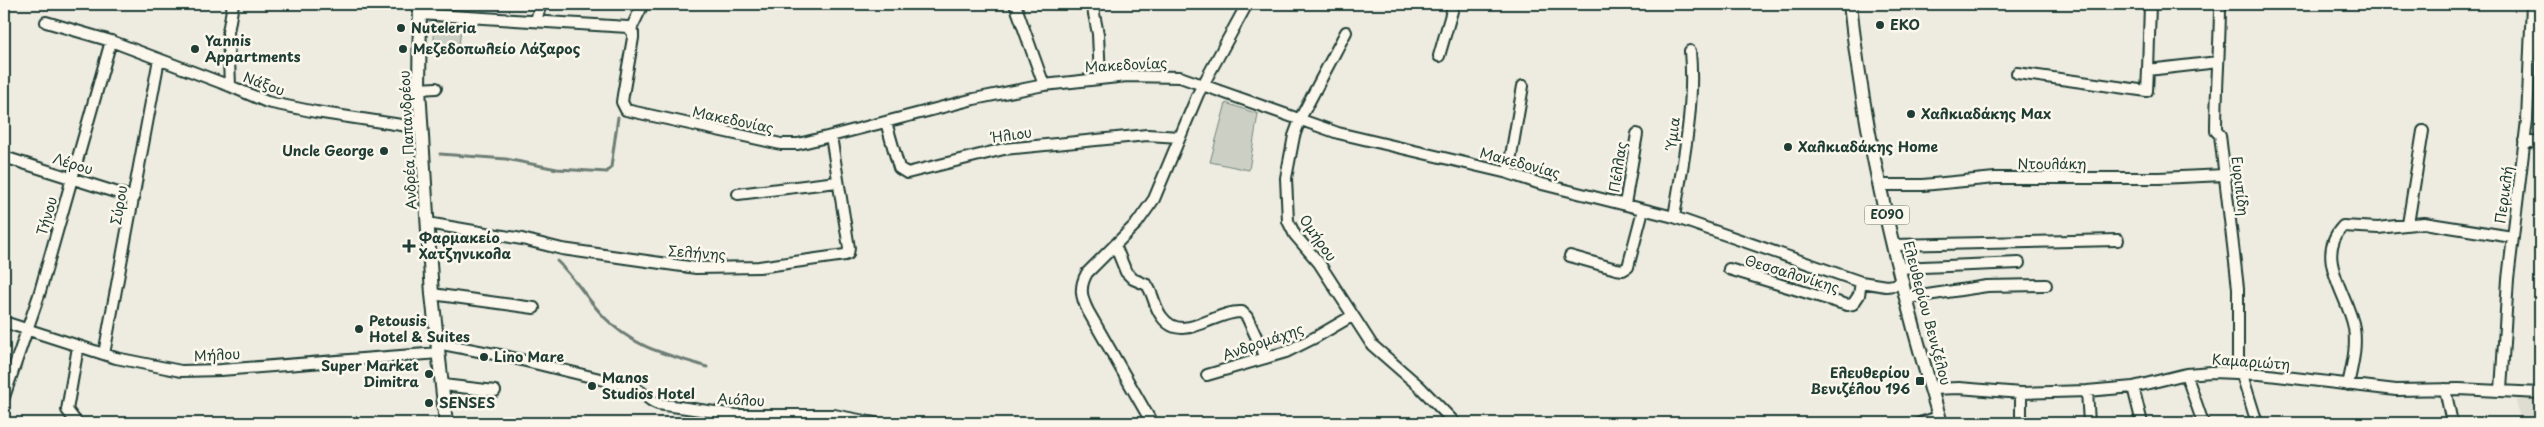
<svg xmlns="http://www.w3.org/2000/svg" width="2544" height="427" viewBox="0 0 2544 427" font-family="'Playpen Sans',sans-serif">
  <rect width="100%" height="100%" fill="#eeece1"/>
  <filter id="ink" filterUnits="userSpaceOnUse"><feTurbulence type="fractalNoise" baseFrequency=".02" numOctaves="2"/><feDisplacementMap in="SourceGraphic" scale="10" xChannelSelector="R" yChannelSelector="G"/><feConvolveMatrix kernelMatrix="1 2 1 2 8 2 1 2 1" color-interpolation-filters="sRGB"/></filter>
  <g filter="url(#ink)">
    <path fill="#ddddd2" d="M2515,397L2540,399V423H2521Z"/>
    <path fill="#cbcfc4" stroke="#75867c" d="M434,18H462L459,47H443V44H434Z
      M1226,103L1258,114L1249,170L1210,162Z"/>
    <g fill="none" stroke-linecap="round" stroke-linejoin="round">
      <path stroke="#6c7d74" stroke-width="3" d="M440,154L506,159L557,169L607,172L611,167L618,117
        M557,261C575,278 587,299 604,317C635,349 667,354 707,367"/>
      <g stroke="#1f3d34" stroke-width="14">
        <path id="minor" d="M1015,4L1044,85
          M1092,4L1098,34L1100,78
          M2220,4C2220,46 2216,88 2216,131L2220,135L2238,288V362L2257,423
          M419,14L628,27L633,33V38L623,95L622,102L626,110L781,144H798L831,136L974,99L1044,85L1127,76L1180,77L1338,133L1508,173L1538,183L1674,217L1861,282L1886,286L1903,284
          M536,20L541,4
          M46,22L111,41L230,86L267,102L316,112L421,128
          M631,29L643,4
          M1346,32L1301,117L1294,136L1286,178L1288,221L1295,235L1319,263L1372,345L1419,386L1455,423
          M1439,56L1454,4
          M2148,70L2150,4
          M2017,73L2147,91L2148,70L2218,62
          M230,86L228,32L233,4
          M419,89L436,88
          M886,122L899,168L907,173L1004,149L1147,135L1180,137
          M2524,141L2540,143
          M4,157L134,198
          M1508,173L1523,86
          M1880,185H1923L1995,178H2159L2224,175
          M738,194L837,182
          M1625,204L1637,134
          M1674,217C1683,162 1695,107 1690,51
          M427,223L522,239L562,249L696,268L759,267L845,255L848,254L849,248L831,136
          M2408,224L2423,131
          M1115,245L1126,272L1133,279L1147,285C1154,295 1154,307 1162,317C1182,345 1216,310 1242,312L1247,317L1266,358
          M1894,245L2118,240
          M1570,256L1616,269L1623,270L1628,267L1643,210
          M1899,268L2019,263
          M1729,269L1847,305L1853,304L1859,295L1861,282
          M432,294L534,308
          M1907,298L1987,286L2046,285
          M4,322L116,358L181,371L221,370L439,353
          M437,343L505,356L633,387C644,391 647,401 658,404L736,415H834L875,423
          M104,354L159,59
          M2186,374L2203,423
          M1207,375L1286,352L1316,337L1352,316
          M443,385L495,391
          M2348,385C2352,366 2357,348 2354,328C2349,296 2313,257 2343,226L2378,228L2424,223L2512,237
          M2133,387L2142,423
          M1931,389L1959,388L2021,393L2087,391L2133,387L2186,374L2212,372L2260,374L2396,390L2459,389L2540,393
          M2445,389L2452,423
          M2501,390L2508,279L2527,120L2532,4
          M2087,391L2089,423
          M2021,393V423
          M4,397L39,295L111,41
          M77,423L67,410L78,347
          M1152,423L1088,311C1081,297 1079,287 1087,273L1137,223L1154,199L1198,94L1247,4
          M1920,423L1939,417"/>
      </g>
      <g stroke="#1f3d34" stroke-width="16">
        <path id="major" d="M420,4L419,89L432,294L446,423
          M1850,4C1865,145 1900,287 1941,423"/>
      </g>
      <use href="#minor" stroke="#fbf7ec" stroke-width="10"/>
      <use href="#major" stroke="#fbf7ec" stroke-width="12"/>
    </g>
  </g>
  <g fill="#1f3d34" stroke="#fbf7ec" stroke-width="2">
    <circle cx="1880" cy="25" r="5"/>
    <circle cx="401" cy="28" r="5"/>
    <circle cx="195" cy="49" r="5"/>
    <circle cx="403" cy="49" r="5"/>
    <circle cx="1911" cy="114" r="5"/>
    <circle cx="1788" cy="147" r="5"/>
    <circle cx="384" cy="151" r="5"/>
    <path d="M406.5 238.5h5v5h5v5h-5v5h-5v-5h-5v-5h5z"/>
    <circle cx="359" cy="329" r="5"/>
    <circle cx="484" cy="357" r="5"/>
    <circle cx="429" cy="374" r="5"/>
    <rect x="1915" y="376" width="10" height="10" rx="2.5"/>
    <circle cx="592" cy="386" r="5"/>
    <circle cx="429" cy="403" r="5"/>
  </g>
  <g text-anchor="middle" stroke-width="5" stroke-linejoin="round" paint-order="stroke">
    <rect fill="#fbf7ec" stroke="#61756b" stroke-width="1" x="1864.5" y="205.5" width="45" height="19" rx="4"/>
    <g font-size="12" font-weight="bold" fill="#1f3d34">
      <text x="1887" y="219">ΕΟ90</text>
    </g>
    <g font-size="14" font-weight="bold" fill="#1f3d34" stroke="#fbf7ec" text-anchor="start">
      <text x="1890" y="30">EKO</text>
      <text x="411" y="33">Nuteleria</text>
      <text x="205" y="46">Yannis<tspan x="205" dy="16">Appartments</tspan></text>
      <text x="413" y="54">Μεζεδοπωλείο Λάζαρος</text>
      <text x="1921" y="119">Χαλκιαδάκης Max</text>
      <text x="1798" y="152">Χαλκιαδάκης Home</text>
      <text x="374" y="156" text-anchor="end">Uncle George</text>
      <text x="419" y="243">Φαρμακείο<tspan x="419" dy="16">Χατζηνικολα</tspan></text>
      <text x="369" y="326">Petousis<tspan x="369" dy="16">Hotel &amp; Suites</tspan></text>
      <text x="494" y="362">Lino Mare</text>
      <text x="419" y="371" text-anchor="end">Super Market<tspan x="419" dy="16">Dimitra</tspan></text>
      <text x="1910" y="378" text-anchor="end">Ελευθερίου<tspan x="1910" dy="16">Βενιζέλου 196</tspan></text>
      <text x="602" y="383">Manos<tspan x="602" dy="16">Studios Hotel</tspan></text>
      <text x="439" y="408">SENSES</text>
    </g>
    <g font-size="14" fill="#1f3d34" stroke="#fbf7ec">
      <text transform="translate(1126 65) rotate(-3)" y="5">Μακεδονίας</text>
      <text transform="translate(264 84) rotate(20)" y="5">Νάξου</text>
      <text transform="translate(733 120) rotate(12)" y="5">Μακεδονίας</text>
      <text transform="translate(1673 133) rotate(-83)" y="5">Ύμια</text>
      <text transform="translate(1012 135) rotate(-8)" y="5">Ήλιου</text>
      <text transform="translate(408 140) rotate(-93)" y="5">Ανδρέα Παπανδρέου</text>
      <text transform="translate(1520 163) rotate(15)" y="5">Μακεδονίας</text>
      <text transform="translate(73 164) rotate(17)" y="5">Λέρου</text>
      <text x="2052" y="169">Ντουλάκη</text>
      <text transform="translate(1618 167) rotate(-81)" y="5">Πέλλας</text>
      <text transform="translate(2240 186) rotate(83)" y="5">Ευριπίδη</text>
      <text transform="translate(2504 195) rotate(-82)" y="5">Περικλή</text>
      <text transform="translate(119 205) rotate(-80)" y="5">Σύρου</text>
      <text transform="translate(47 216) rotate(-74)" y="5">Τήνου</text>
      <text transform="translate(1318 238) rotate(55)" y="5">Ομήρου</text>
      <text transform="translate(697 253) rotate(4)" y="5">Σελήνης</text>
      <text transform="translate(1792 274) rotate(17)" y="5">Θεσσαλονίκης</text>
      <text transform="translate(1927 313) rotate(75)" y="5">Ελευθερίου Βενιζέλου</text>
      <text transform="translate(1263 342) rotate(-19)" y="5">Ανδρομάχης</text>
      <text transform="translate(217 355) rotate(-3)" y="5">Μήλου</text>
      <text transform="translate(2251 362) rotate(4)" y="5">Καμαριώτη</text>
      <text transform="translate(741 400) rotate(3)" y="5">Αιόλου</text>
    </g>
  </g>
  <rect width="2544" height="427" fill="none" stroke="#fbf7ec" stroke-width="20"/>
  <rect x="10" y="10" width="2524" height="407" fill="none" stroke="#1f3d34" stroke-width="2" filter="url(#ink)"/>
</svg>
